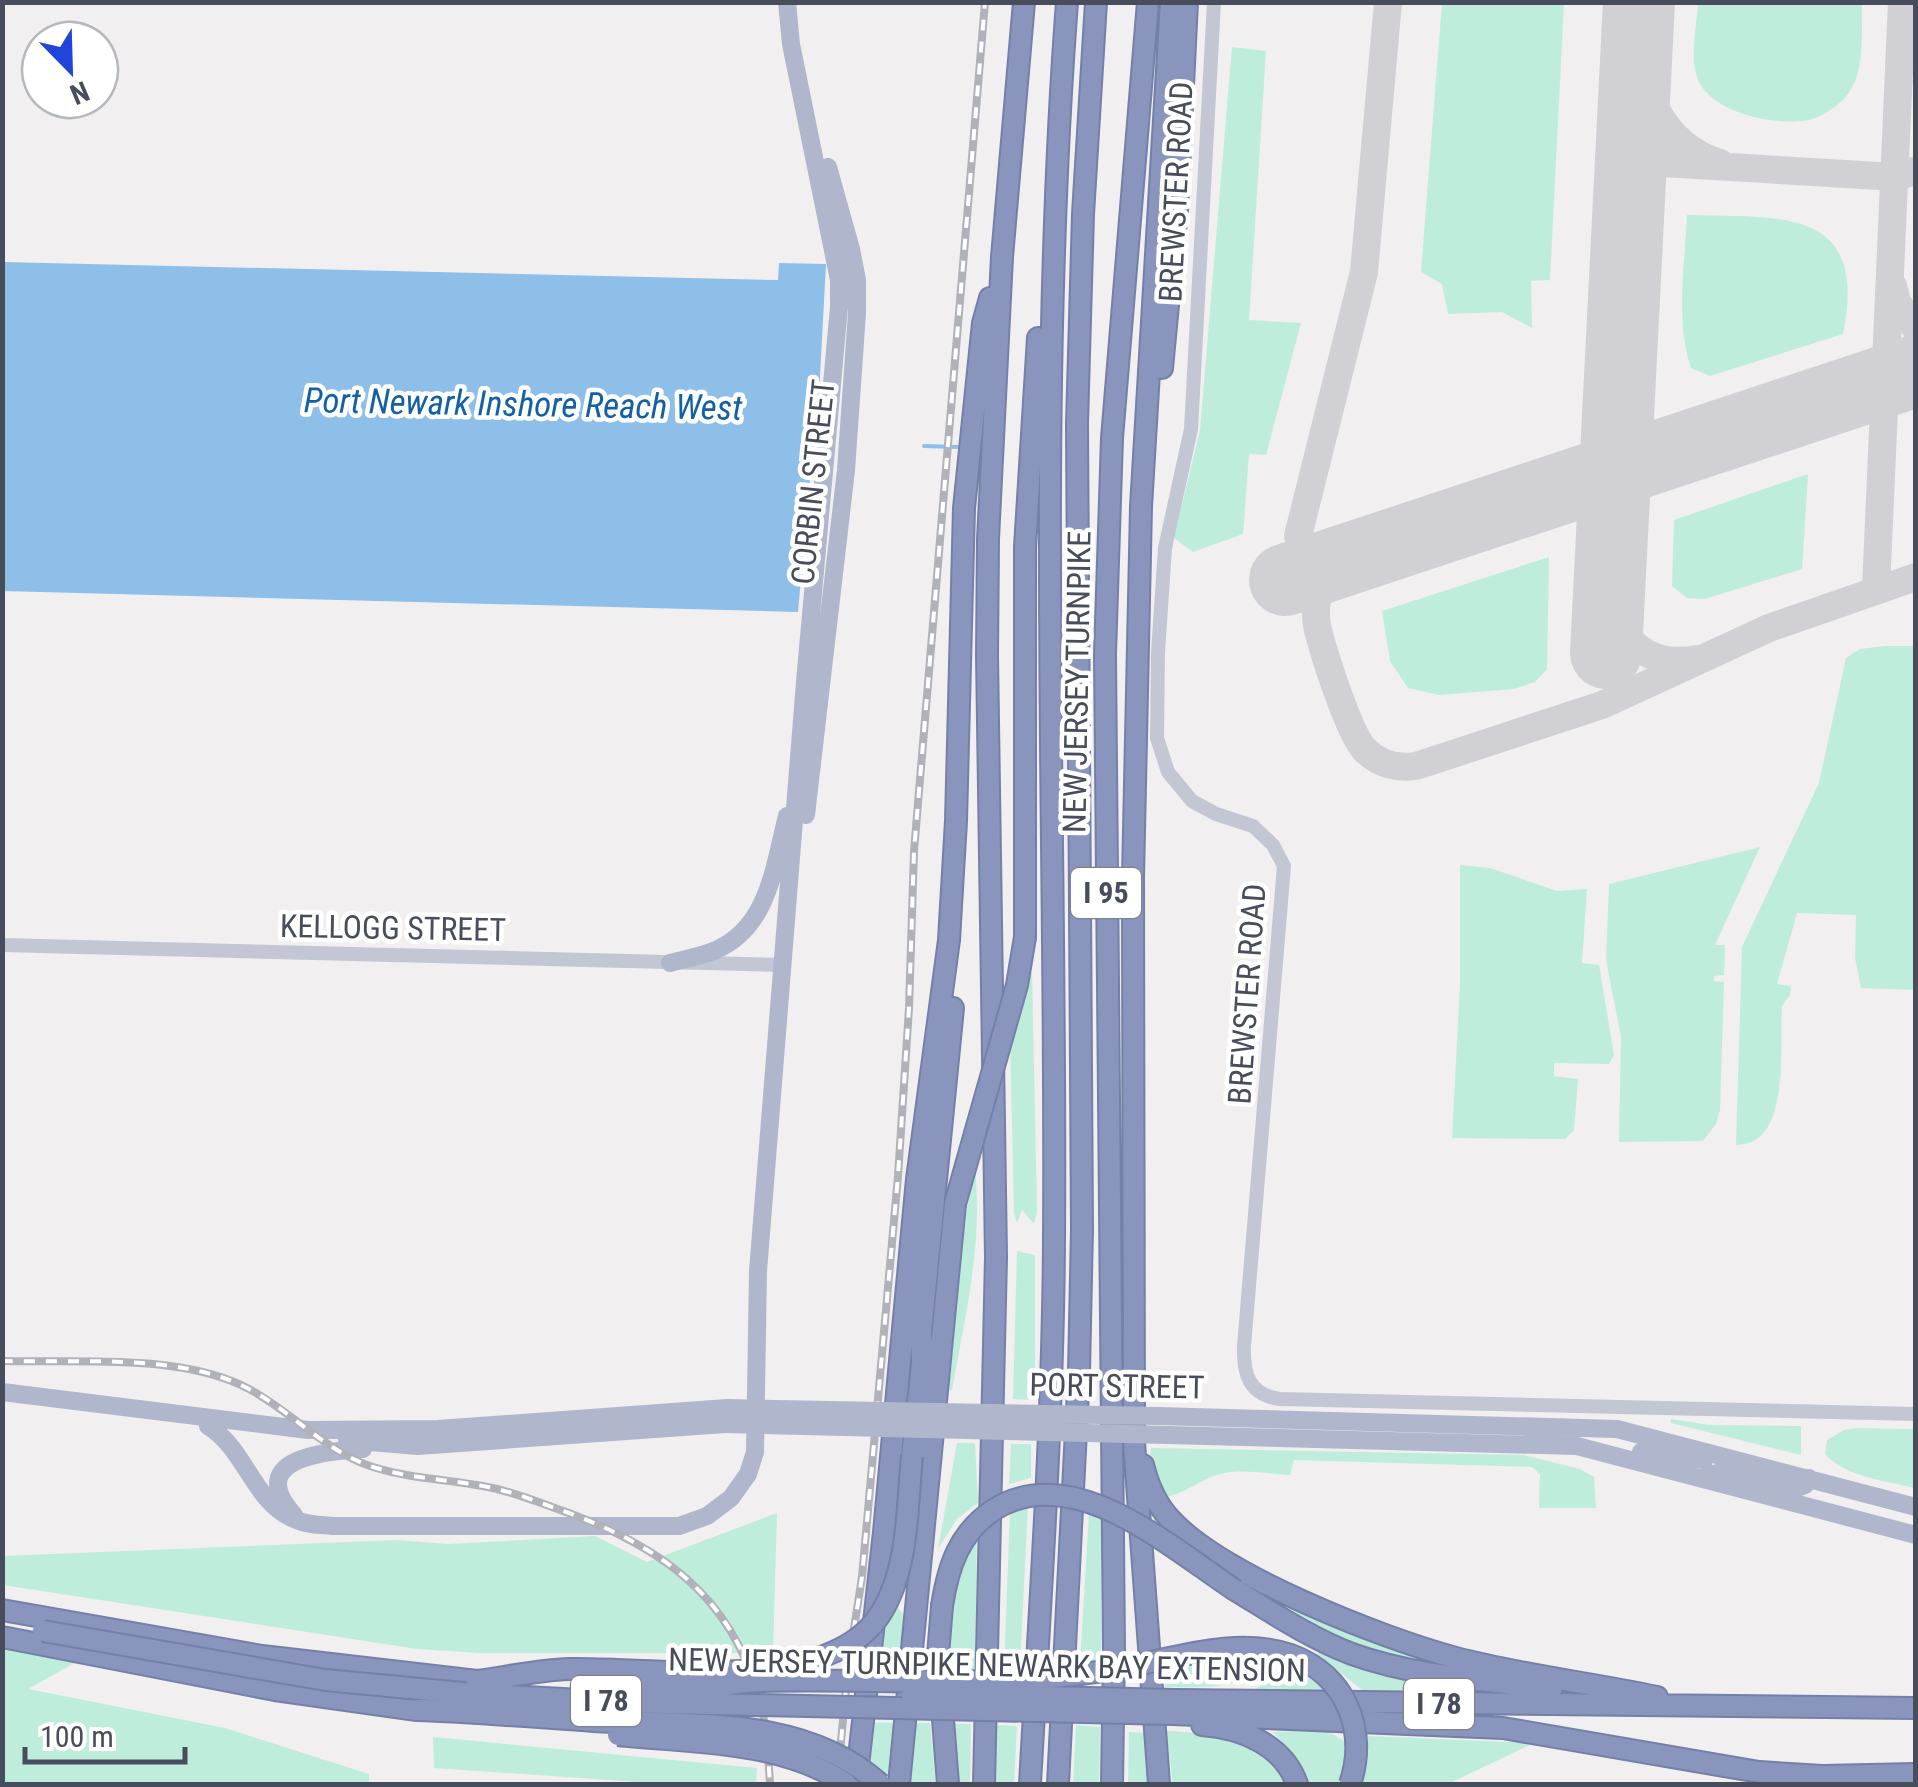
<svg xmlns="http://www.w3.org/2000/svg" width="1918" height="1787" viewBox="0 0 1918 1787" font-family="'Roboto Condensed',sans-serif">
  <rect width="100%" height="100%" fill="#f1efef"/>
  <path fill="#bfeddc" d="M1442,3H1564L1550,280L1531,281L1532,328L1502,312L1448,314L1442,284L1421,272Z
    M1698,3H1862C1861,31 1866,70 1848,94C1840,105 1822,117 1809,120C1776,126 1713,114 1698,80C1689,59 1697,25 1698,3Z
    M1232,47L1266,51L1249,320L1301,323L1266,455L1249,454L1243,534L1193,552L1174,538L1200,430Z
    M1687,215C1780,218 1869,205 1843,334L1710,376L1691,368C1675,321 1685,264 1687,215Z
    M1808,474L1802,569L1705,599L1687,598L1672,586L1674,520Z
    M1549,557L1547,669L1535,682L1514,689L1439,695L1408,688L1390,661L1382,611Z
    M1885,646H1915V990L1861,988L1855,958L1856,915L1797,913L1777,984L1791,986L1790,995L1782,1006C1779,1045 1792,1146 1736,1145L1742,947L1819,783L1846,658L1860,649Z
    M1760,847L1715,945H1725L1724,975L1714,976V981L1724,982L1720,1110L1716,1124L1703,1141L1619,1142L1621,1037L1606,960L1609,884Z
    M1460,865L1490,868L1557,891L1587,889L1582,963L1599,965L1614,1055L1609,1064L1554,1063V1076L1578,1079L1574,1130L1565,1139L1452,1138L1460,985Z
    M1032,971L1037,1212L1034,1224L1022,1210L1017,1223L1014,1213L1010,1035Z
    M975,1170C983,1244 965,1317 952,1390H942L954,1268Z
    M1017,1251L1035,1255V1400L1013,1399Z
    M1671,1419L1710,1425L1801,1426V1455L1671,1423Z
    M1857,1428L1915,1429V1488C1887,1481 1845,1477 1825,1454L1827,1440L1844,1430Z
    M957,1443H975L978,1503L957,1519L938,1549Z
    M1011,1444H1031V1478L1009,1484Z
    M1151,1448L1523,1455L1580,1469L1594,1477L1596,1508H1539L1540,1474L1532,1467L1294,1460L1290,1475C1270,1474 1245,1469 1225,1473C1202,1477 1186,1494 1165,1497L1150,1467Z
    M1028,1503L1020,1668L1004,1669L1010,1511Z
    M777,1513L773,1653H479L417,1649L3,1585V1556L396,1540L448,1544L595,1536L647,1562Z
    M1089,1513L1101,1518V1659L1080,1663Z
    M977,1533L975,1670L944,1673L954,1577Z
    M1258,1584L1431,1657C1388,1666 1284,1619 1258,1584Z
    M897,1606L904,1616L900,1671L874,1673L878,1634Z
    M2,1648L78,1661L28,1689L225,1728L369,1774V1784H3Z
    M1322,1650L1497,1692L1362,1690L1317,1654Z
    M1227,1655L1268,1659C1246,1692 1200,1687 1165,1687L1166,1666Z
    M1284,1661L1316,1678L1325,1690L1256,1689L1278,1672Z
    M868,1722L894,1723L890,1784L864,1762Z
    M910,1723H930L936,1784H909Z
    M951,1724H971L970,1784H957Z
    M996,1725L1017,1726L1014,1784H995Z
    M1076,1725L1100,1727L1099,1784H1073Z
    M1166,1731C1207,1731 1269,1745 1286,1784H1173Z
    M1328,1731L1347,1743L1344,1773L1340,1784H1307L1294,1755L1273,1732Z
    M1129,1732L1145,1733L1150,1784H1128Z
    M1368,1736L1534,1743L1448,1784H1360L1368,1757Z
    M433,1737L757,1768L756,1784H639L638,1782L434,1768Z"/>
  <path fill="#8ebfe8" d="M3,262L778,280L779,263L826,264L817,432L812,455L798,612L3,591Z"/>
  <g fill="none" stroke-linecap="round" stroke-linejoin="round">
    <path stroke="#8ebfe8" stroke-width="4" d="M924,446L957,447"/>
    <path stroke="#d1d0d4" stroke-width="28" d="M1637,32C1639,88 1662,146 1720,163
      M1630,161L1896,177L1914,171
      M1893,286L1897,302L1916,329
      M1370,552C1352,560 1330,567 1321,588C1316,599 1315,614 1317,626C1323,651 1349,734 1365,750C1379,764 1397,769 1416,766L1602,705L1769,628L1916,577
      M1329,565L1310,561L1298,536L1364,272L1388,2
      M1610,586C1615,636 1643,669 1698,659
      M1876,589L1902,2"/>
    <path stroke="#d1d0d4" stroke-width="72" d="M1285,580L1916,371
      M1606,653L1639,2"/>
    <g stroke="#7480a7" stroke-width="24">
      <path id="highway" d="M1162,368L1177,210L1187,2
        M1025,937V547L1038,338
        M922,1360L921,1332L953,1008
        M912,1456L924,1347
        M1143,1465C1148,1485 1156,1504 1170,1519C1221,1575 1381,1638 1456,1658C1521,1675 1591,1683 1657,1697
        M1235,1590C1273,1613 1310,1638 1352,1654C1416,1677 1485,1680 1552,1688
        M942,1606L938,1655L948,1784
        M2,1610L262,1656L477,1681
        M2,1637L275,1690L417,1710
        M1175,1700L1916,1708
        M1173,1714L1503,1728L1759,1772L1822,1776L1916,1774
        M1202,1725C1241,1728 1283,1744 1297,1784
        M856,1784L884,1532L917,1179L949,940L956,821L964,508L983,323L990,298
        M899,1784L955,1204
        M984,1784L996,1257L987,655L988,539L1002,257L1024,2
        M1030,1784C1040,1603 1053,1421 1054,1239C1057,826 1036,414 1067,2
        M1058,1784L1079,1372L1082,1229L1077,424L1083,214L1096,2
        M1112,1784L1114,1650L1105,654L1112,438L1148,2
        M1159,1784L1134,1442L1133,877L1141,507L1171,2"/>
    </g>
    <path stroke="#c3c7d3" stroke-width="14" d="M1214,2L1191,429L1165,548L1158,652L1157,738L1168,772L1192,801L1216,814L1253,826L1273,845L1284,866L1244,1346C1243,1374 1249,1395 1280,1399L1916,1414
      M2,945L783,965"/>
    <path stroke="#b0b7cc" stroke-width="18" d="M806,815L846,470L857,313V280L851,249L828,167
      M670,963C685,959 702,956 716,950C769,927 774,866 787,816
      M2,1392L308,1430L438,1429L727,1408
      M1157,1416L1617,1429L1916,1507
      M208,1426C246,1449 253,1502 294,1519C306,1525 320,1525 333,1526H679L707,1516L731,1498L748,1474L755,1452L758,1271L806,670L839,307V280L791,44L787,2
      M1168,1435L1577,1446L1916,1535
      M347,1440L418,1446L725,1424
      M1641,1452L1648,1451L1704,1460
      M1707,1475L1731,1471L1797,1488L1805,1485L1809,1478
      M294,1515C243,1458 327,1451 363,1449"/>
    <use href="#highway" stroke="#8995bc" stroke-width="20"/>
    <g stroke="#b1b2b9" stroke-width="8">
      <path id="rail" d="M2,1361C78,1363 182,1353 249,1389C291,1411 324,1450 370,1466C412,1480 455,1479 497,1489C522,1495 546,1505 569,1513C662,1548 729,1595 758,1694C767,1723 768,1755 770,1784
        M837,1784L848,1667L862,1577L898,1176L909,1008L914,851L985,2"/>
    </g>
    <use href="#rail" stroke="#fff" stroke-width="4" stroke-dasharray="11" stroke-linecap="butt"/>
    <g stroke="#7480a7" stroke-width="24" stroke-linecap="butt">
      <path id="highway-bridge" d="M955,1204L1017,985L1025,937
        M942,1606C948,1567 959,1532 995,1509C1074,1460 1171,1548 1235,1590
        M43,1631L325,1680L473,1694L619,1702L1173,1714
        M477,1681C507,1677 539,1670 569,1669C654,1667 830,1696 881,1613C909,1568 907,1507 912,1456
        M587,1687L698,1689
        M688,1689C713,1686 738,1682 763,1681C884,1678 1008,1690 1127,1667C1179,1657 1238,1637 1291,1655C1346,1675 1368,1731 1350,1784
        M912,1694L1175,1700
        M417,1710C476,1712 535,1717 594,1721C689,1726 804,1715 880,1784
        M618,1735C693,1743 782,1740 846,1784"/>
    </g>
    <path stroke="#b0b7cc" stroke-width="18" d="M727,1408L1157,1416
      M725,1424L1168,1435"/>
    <use href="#highway-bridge" stroke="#8995bc" stroke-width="20"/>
  </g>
  <g text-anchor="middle" stroke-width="9" stroke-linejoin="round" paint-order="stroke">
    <g fill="#fff" stroke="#7f828d" stroke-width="2.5">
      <rect x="1071" y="868" width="70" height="50" rx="8"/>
      <rect x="571" y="1676" width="70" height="50" rx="8"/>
      <rect x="1404" y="1679" width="70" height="50" rx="8"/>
    </g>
    <g font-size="30" font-weight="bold" fill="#484d5c">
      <text x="1106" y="903">I 95</text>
      <text x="606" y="1711">I 78</text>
      <text x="1439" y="1714">I 78</text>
    </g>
    <g font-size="32" fill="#484d5c" stroke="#fff">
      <text transform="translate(1176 192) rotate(-87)" y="11">BREWSTER ROAD</text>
      <text transform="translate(813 482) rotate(-84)" y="11">CORBIN STREET</text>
      <text transform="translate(1077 682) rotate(-89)" y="11">NEW JERSEY TURNPIKE</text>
      <text transform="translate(393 928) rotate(1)" y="11">KELLOGG STREET</text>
      <text transform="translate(1247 994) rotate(-86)" y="11">BREWSTER ROAD</text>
      <text transform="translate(1117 1386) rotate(1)" y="11">PORT STREET</text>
      <text transform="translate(987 1665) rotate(1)" y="11">NEW JERSEY TURNPIKE NEWARK BAY EXTENSION</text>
    </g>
    <g font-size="35" font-style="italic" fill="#1361a4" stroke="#fff">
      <text transform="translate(523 404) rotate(1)" y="12">Port Newark Inshore Reach West</text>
    </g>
  </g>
  <rect width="1918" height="1787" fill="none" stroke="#484d5c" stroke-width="10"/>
  <g transform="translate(70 70) rotate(157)"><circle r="48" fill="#ffffff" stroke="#b6b8be" stroke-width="2.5"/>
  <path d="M0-8L18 38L0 25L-18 38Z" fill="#2144d9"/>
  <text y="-15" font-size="28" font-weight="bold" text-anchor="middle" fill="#484d5c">N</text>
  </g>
  <path d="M25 1747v15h160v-15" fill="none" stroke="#484d5c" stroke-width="5"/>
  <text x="40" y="1747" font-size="30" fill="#484d5c" stroke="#ffffff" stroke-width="8" paint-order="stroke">100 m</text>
</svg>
